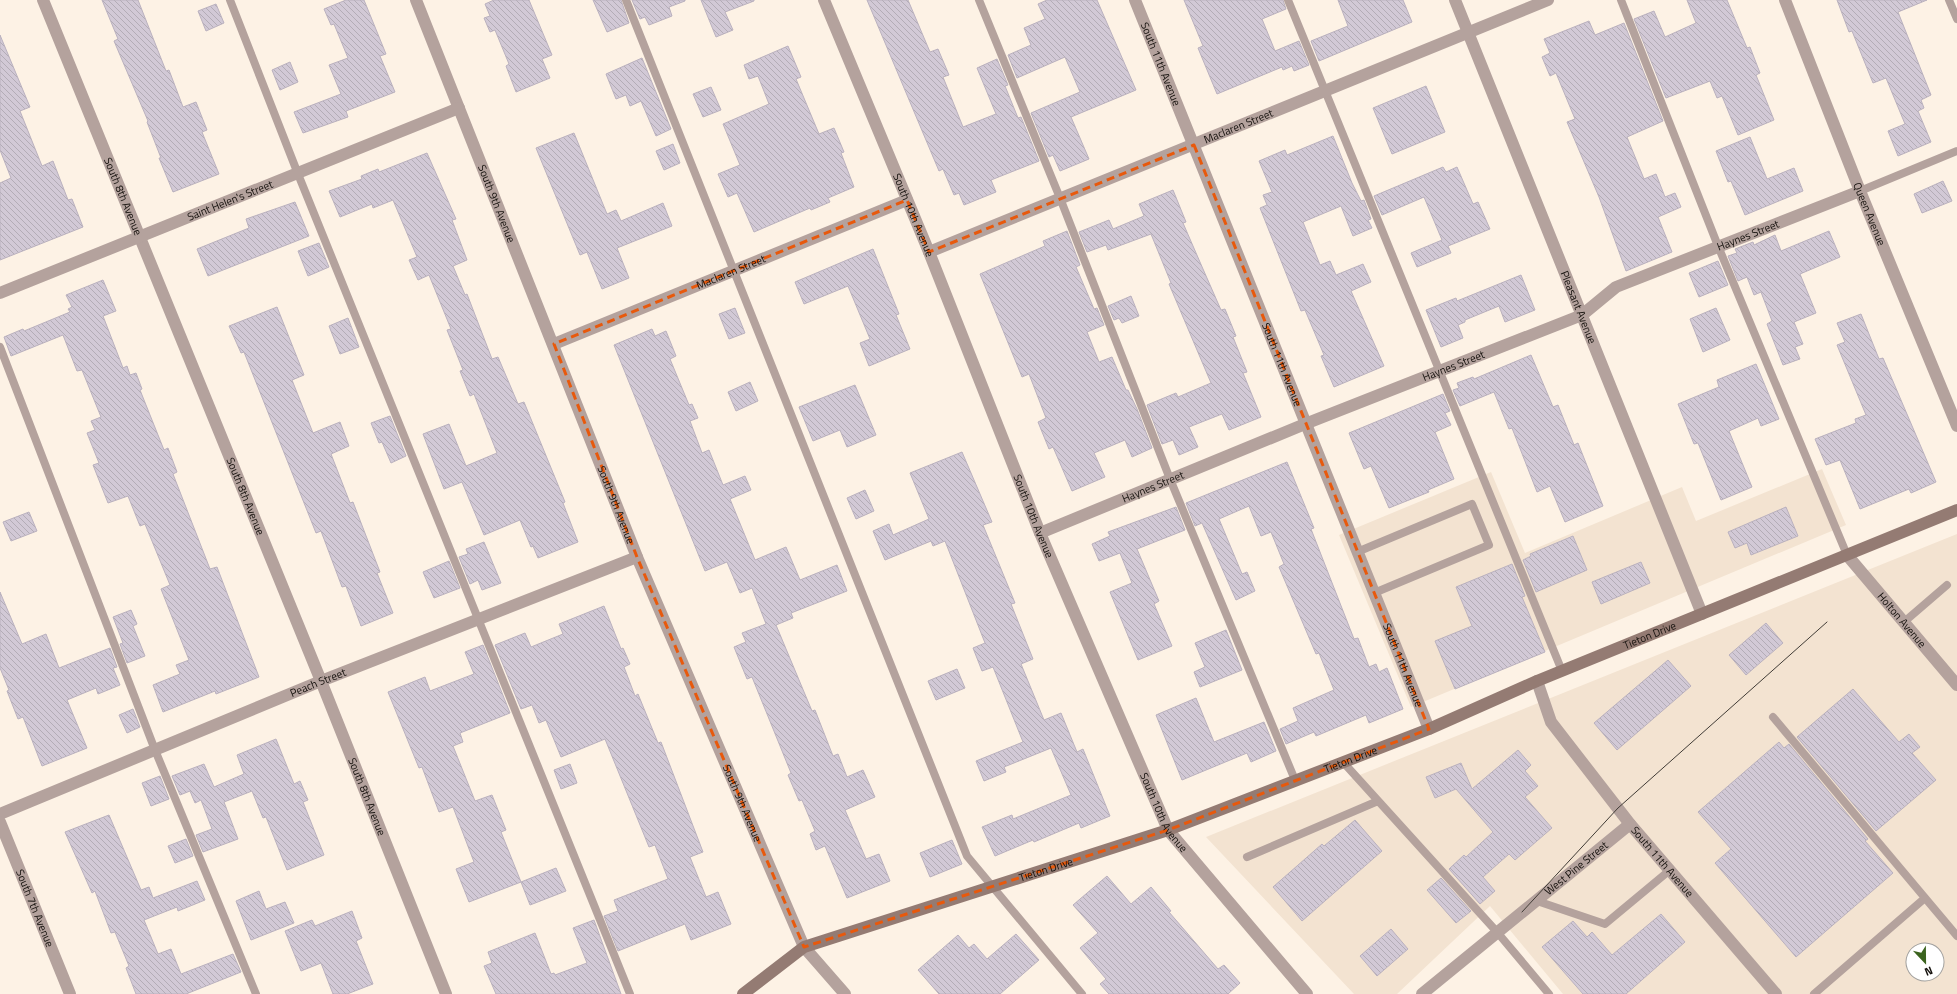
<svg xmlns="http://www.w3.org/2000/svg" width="1957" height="994" viewBox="0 0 1957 994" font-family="'Titillium Web',sans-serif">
  <defs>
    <pattern id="building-back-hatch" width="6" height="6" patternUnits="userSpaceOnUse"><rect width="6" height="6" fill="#d2c9d6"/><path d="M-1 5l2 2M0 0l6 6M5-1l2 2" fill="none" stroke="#b3acb6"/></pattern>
  </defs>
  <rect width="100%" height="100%" fill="#fdf2e5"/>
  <path fill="#f3e3d1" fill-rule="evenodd" d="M1822,469L1846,525L1411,707L1339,535L1491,472L1525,553L1682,487L1696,521Z
    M1957,534V994H1563L1490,906L1397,994H1354L1206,837ZM1913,950H1937V974H1913Z"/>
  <path fill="url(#building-back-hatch)" stroke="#bab1be" d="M102,0H138L166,71L169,70L183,107L196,102L207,130L202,132L219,174L173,192L159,158H161L147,122L148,121L114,41L118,39Z
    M346,0H364L386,54L380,56L395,92L346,111L348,117L303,133L294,112L341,94L329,65L348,58L334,24L331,25L324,9Z
    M494,0H529L552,55L542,59L550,78L516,92L506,66L509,64L495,30L490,32L484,18L490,16L485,4Z
    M593,0H621L629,23L607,32Z
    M632,0H685V1L669,7L672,16L649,25L645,17L640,19Z
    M701,0H754V1L725,12L733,30L716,37Z
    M867,0H908L930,52L938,49L949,75L943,77L963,127L996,114L977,68L997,59L1008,85L1005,86L1018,118L1021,117L1039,161L991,180L996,192L964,205L959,193L954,195L943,169L939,171Z
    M1047,0H1097L1136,90L1071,117L1089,159L1060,171L1053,155L1049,157L1031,113L1080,92L1065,57L1017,78L1008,55L1031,45L1024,28L1045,19L1038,4Z
    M1184,0H1283L1286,9L1262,19L1275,51L1299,41L1309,65L1294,71L1292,66L1283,70L1282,67L1217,94L1198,48L1203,46Z
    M1338,0H1403L1412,22L1319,61L1311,41L1348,26Z
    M1687,0H1727L1747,48L1750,47L1760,73L1756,75L1774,120L1738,135L1722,96L1717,98L1710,81L1666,98L1634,19L1654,11L1665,37L1696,23Z
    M1837,0H1927L1898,12L1931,95L1921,100L1924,108L1918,111L1931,142L1898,156L1888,131L1905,124L1886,78L1873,83L1852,31L1849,32Z
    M216,4L224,23L206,31L198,11Z
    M1589,21L1595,35L1624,23L1663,121L1627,137L1644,179L1656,174L1665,197L1675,193L1681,207L1658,217L1672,252L1626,271L1599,197L1567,122L1575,119L1556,73L1550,76L1542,57L1550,53L1544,39Z
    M0,35L30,107L20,111L42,166L53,161L68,200L72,199L83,227L0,260V183L11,178L0,150Z
    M788,46L801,77L796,79L819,134L834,128L844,152L841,153L854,187L828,198L830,202L811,210L810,208L754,232L737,193L728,197L718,174L740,165L723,124L769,104L758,76L749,79L744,65Z
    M642,58L671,129L656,136L641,101L630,106L626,95L616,99L606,74Z
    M290,62L298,82L280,90L272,70Z
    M1426,86L1445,132L1392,154L1373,108Z
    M711,87L721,110L703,117L693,94Z
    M574,133L607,214L616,210L621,221L663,203L672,226L617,248L629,278L602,289L587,252L580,255L536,148Z
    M1333,136L1352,183L1361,201L1364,200L1371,219L1368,220L1372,228L1353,236L1341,206L1303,222L1320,265L1330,261L1336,275L1363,264L1371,282L1351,291L1384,366L1334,387L1321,356L1324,355L1305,310L1301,311L1260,208L1267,205L1263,195L1272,192L1259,161L1285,150L1287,155Z
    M1750,137L1767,179L1794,168L1803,191L1745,215L1731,181L1728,182L1716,151Z
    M673,144L680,163L664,170L656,151Z
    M427,153L456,219L452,220L467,260L453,266L465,295L467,294L492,359L498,357L518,404L524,402L565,502L563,503L578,542L538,558L533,546L531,547L520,520L484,535L462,482L444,489L423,434L449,424L466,466L497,453L474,394L470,396L460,371L463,370L447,330L451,329L429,275L418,280L409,260L417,257L393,200L373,208L372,204L340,217L329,191L362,179L361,176L378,169L379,172Z
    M1443,167L1446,172L1457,167L1473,204L1478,202L1490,229L1448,246L1451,253L1417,267L1411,253L1442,240L1424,197L1382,215L1374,196Z
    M1943,181L1952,201L1922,213L1914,194Z
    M1173,190L1186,222L1183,223L1203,269L1221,310L1225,309L1236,336L1233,337L1247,372L1243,373L1261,417L1229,430L1222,414L1189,427L1198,447L1179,455L1173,440L1162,444L1147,405L1176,393L1178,397L1211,383L1169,284L1171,283L1151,234L1108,250L1106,245L1087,252L1079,232L1109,220L1113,229L1144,216L1139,204Z
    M295,202L309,236L208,276L197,249L249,228L246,219Z
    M1067,231L1080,265L1076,267L1094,309L1097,308L1104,325L1087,332L1099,362L1112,357L1126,390H1128L1137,409L1152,448L1132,457L1125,440L1094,453L1105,477L1072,491L1053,447L1049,449L1038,422L1046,418L1029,374L1022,377L980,274L1045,246L1043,241Z
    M1829,231L1840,257L1800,274L1816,313L1794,322L1803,344L1795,347L1800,359L1783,365L1767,324L1772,321L1761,292L1754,295L1747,277L1738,281L1728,256L1737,253L1735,249L1753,242L1754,245L1775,235L1781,251Z
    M319,243L329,267L308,276L298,251Z
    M873,249L899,314L896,315L910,349L869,366L860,343L870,339L848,286L804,304L795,282Z
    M1718,261L1728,285L1699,297L1689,273Z
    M1521,275L1535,310L1505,322L1499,306L1465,320V322L1458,325L1463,338L1441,347L1426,310L1456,298L1457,301Z
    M103,280L116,311L103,316L123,368L127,366L130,375L136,373L142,389L140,390L164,450L168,448L177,472L173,474L210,569L217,567L259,677L216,694L215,691L163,712L153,685L180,674L176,665L189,660L161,589L170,585L145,524L140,526L128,496L108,503L93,465L99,463L87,433L95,430L91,421L101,417L82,370L77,371L63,335L11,356L4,337L23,329L24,331L70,312L68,309L72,307L66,295Z
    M1131,296L1139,316L1122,323L1119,318L1114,320L1108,306Z
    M277,307L304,375L292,380L313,433L340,422L349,446L331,454L350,503L353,502L363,528L380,572L377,573L393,613L361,626L346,586L342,587L321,531L316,533L244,352L241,353L229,326Z
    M735,308L745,333L729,339L719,314Z
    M1716,308L1730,340L1703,352L1690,319Z
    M1861,314L1879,359L1883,358L1936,482L1911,493L1909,489L1860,509L1840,460L1826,465L1815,439L1856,423L1855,419L1866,415L1837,345L1845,342L1837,323Z
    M348,318L359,347L340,354L329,326Z
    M652,329L655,336L666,331L676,356L670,359L689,405L692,404L698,418L690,421L702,453L709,450L723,485L745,476L751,490L730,499L755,560L786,547L800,580L837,565L847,591L791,613L793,618L776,625L812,711L815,710L833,756L838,754L847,777L863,770L875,797L845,810L866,859L879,854L890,881L847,898L825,846L816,850L810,834L815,831L802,800L799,801L788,775L791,773L752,677L747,679L734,647L746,642L742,633L766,624L752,588L740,593L727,562L705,571L614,345Z
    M1531,355L1553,407L1558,405L1574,445L1578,443L1603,506L1565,522L1550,486L1537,492L1512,428L1509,429L1494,392L1460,406L1453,390L1459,388L1457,383L1473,377L1474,379Z
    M1756,364L1779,419L1761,426L1758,418L1729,431L1752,487L1721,500L1698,443L1694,444L1678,404L1719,387L1717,380Z
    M750,382L758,401L736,411L728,392Z
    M855,385L876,435L847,447L840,430L813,441L799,407Z
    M1443,394L1450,411L1445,413L1451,425L1435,432L1454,479L1428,490L1429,492L1389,508L1371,466L1364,469L1349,433Z
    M390,416L406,456L391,463L382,442L379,443L371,423Z
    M962,452L992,522L983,525L1015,603L1011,604L1033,659L1021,664L1044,720L1061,713L1077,752L1083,749L1110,816L1081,828L1079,823L1034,842L1033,840L995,856L982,827L1012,815L1013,819L1071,795L1051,748L1004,767L1006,772L984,781L976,761L1023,742L993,667L982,671L973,648L985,643L945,541L933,546L931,541L885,560L873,531L889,524L893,535L929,519L910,473Z
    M1287,462L1314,528L1311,529L1354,639L1358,638L1369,667L1376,664L1379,672L1387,668L1403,709L1369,723L1366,715L1316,736L1314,732L1286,744L1280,729L1298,721L1293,708L1334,690L1319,653L1316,654L1279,567L1284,564L1271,532L1261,536L1249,506L1219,519L1242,574L1247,572L1255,591L1236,600L1202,523L1195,526L1186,503Z
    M865,490L874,511L856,519L847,498Z
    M1176,507L1185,530L1137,549L1159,601L1154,604L1172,646L1138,660L1110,592L1132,583L1120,553L1099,561L1092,544L1110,536L1108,532Z
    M1786,507L1798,536L1751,555L1747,543L1735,548L1728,532Z
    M29,512L37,531L11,541L3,522Z
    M1573,536L1587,570L1536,592L1523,560L1531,556L1530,554Z
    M484,542L501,583L482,590L478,580L470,584L459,557L468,554L466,549Z
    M449,561L460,588L434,598L423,572Z
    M1641,562L1650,583L1601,604L1592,582Z
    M1512,564L1525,596L1522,597L1545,652L1455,689L1435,641L1472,626L1456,587Z
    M0,592L22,644L46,634L59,668L110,648L117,667L113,668L120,685L98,694L96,688L67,700L87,748L42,766L23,717L18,719L7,691L9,690L0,668Z
    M604,606L621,649L623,648L630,664L624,667L635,696L638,694L658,743L661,742L703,852L690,857L706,897L718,892L731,924L691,940L685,924L618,951L604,916L618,911L614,900L668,879L655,845L649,847L605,739L561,757L546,720L539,723L532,705L521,709L495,645L525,633L531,647L563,634L559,624Z
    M131,610L137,624L133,626L145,656L127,663L120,644L123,643L113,617Z
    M1766,623L1783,643L1746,675L1729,655Z
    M1226,630L1242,670L1200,687L1194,672L1205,667L1195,643Z
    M483,645L510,713L460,733L463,742L453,746L475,801L492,795L506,830L501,832L521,882L469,902L456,869L474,862L453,807L439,812L422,767L419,768L388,692L425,677L430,691L474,674L465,652Z
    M1668,660L1691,686L1617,750L1594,723Z
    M957,669L965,688L936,700L928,681Z
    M1853,689L1899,742L1909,734L1920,747L1912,753L1936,780L1876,831L1797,737Z
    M1196,698L1214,742L1264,722L1276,751L1251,762L1247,753L1182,780L1156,715Z
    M133,709L140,727L127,733L119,715Z
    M276,739L294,784L300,781L308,800L303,802L324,855L287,870L266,817L263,818L252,791L224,802L238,839L203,852L196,835L212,829L201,800L195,803L190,791L180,795L172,776L204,764L214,787L244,774L237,755Z
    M1779,742L1784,748L1789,744L1868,839L1865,841L1893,873L1796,957L1715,863L1731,849L1698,812Z
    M1518,750L1531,765L1525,771L1538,786L1525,797L1552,828L1515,860L1509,854L1483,877L1495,891L1480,904L1449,869L1464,855L1466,857L1493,832L1456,789L1435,798L1426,777L1461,763L1472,789Z
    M570,764L577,783L561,789L554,770Z
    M160,776L169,799L151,806L142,783Z
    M109,815L141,890L149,887L153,898L197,881L205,900L178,911L177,907L144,920L158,954L171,949L181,974L233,954L241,972L186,994H136L126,968L129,966L115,932L111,933L95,891L92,893L65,832Z
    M1355,820L1382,851L1302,921L1273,887L1322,844L1324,846Z
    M186,839L193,856L175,863L168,846Z
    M952,840L962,864L930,877L920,853Z
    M556,868L566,891L530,905L521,882Z
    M1107,876L1131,904L1151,887L1171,911L1169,912L1218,969L1224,965L1240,983L1228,994H1109L1100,984L1106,979L1080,948L1098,933L1073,905Z
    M1441,878L1471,911L1456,923L1427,890Z
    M259,891L266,909L285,902L294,923L251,940L236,901Z
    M352,911L362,938L356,941L373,984L347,994H333L321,963L301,971L285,931L312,920L315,926Z
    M1661,914L1685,942L1626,994H1583L1542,947L1573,921L1587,937L1592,932L1612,955Z
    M594,920L621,994H496L484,966L492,963L488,952L535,933L551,974L554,973L555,975L587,963L573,928Z
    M1391,929L1408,949L1377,976L1360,956Z
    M1016,934L1039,960L1000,994H939L918,970L958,935L969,948L974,944L987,959Z"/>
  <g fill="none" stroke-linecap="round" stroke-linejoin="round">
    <path stroke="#b4a29d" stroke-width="8" d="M230,0L298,174L630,994
      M626,0L967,856L1082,994
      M979,0L1060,198L1170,479L1295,780
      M1288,0L1562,671
      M1621,0L1718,246L1847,555
      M1949,0L1957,19
      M1860,191L1957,151
      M0,347L155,750L256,994
      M1357,552L1472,504L1489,545L1374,593
      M1904,622L1947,585
      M1773,717L1957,936
      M1343,762L1497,932L1549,994
      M1247,857L1378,801
      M1537,901L1605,924L1670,870
      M1814,994L1925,898"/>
    <g stroke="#b4a29d" stroke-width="12">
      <path id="s1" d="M43,0L321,681L446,994"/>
      <path id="s2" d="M416,0L637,557L804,947L845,994"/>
      <path id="s3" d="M824,0L929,252L1040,533L1168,830L1307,994"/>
      <path id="s4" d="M1135,0L1429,729"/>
      <path id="s5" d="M1455,0L1702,614"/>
      <path id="s6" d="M1785,0L1860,191L1957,426"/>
      <path id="s7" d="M929,252L1548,0"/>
      <path id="s8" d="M0,293L459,108"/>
      <path id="s9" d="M554,344L907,200"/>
      <path id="s10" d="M1040,533L1305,424L1582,315L1616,287L1860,191"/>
      <path id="s11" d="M1847,555L1957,685"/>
      <path id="s12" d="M1537,681L1551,722L1630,824L1776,994"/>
      <path id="s13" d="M0,814L321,681L637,557"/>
      <path id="s14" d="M0,822L70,994"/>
      <path id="s15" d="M1422,994L1630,824"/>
    </g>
    <path stroke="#947b73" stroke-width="12" id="s16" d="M743,994L804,947L1168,830L1429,729L1537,681L1957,510"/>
    <path stroke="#413c36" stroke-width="1" d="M1522,912L1618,808L1827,622"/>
  </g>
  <path fill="none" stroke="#e8590c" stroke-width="3" stroke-dasharray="8 5" stroke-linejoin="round" d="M1194,145L1429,729L1168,830L804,947L637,557L554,344L907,200L929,252Z"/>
  <g text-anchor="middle" stroke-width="4" stroke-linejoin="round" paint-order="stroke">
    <g font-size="11" fill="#15110d" stroke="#fff">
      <text dy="4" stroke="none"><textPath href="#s4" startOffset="69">South 11th Avenue</textPath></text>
      <text dy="4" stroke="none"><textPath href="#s7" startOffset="334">Maclaren Street</textPath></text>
      <text dy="4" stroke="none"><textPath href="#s1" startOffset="212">South 8th Avenue</textPath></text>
      <text dy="4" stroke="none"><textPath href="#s8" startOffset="248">Saint Helen's Street</textPath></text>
      <text dy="4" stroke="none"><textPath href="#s2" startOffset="219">South 9th Avenue</textPath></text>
      <text dy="4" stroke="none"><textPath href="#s6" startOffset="230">Queen Avenue</textPath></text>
      <text dy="4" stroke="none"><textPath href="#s3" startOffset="233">South 10th Avenue</textPath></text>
      <text dy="4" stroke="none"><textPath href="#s10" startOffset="770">Haynes Street</textPath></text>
      <text dy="4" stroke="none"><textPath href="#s9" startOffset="191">Maclaren Street</textPath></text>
      <text dy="4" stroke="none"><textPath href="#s5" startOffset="331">Pleasant Avenue</textPath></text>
      <text dy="4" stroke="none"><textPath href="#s4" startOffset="393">South 11th Avenue</textPath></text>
      <text dy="4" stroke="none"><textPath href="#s10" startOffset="446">Haynes Street</textPath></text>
      <text dy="4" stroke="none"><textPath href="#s10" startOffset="122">Haynes Street</textPath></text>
      <text dy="4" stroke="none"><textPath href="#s1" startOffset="536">South 8th Avenue</textPath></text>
      <text dy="4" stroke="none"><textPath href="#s2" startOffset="543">South 9th Avenue</textPath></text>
      <text dy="4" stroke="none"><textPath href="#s3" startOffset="557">South 10th Avenue</textPath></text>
      <text dy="4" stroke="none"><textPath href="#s11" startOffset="85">Holton Avenue</textPath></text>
      <text dy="4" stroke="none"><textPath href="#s16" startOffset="979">Tieton Drive</textPath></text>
      <text dy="4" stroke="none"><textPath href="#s4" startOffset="717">South 11th Avenue</textPath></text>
      <text dy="4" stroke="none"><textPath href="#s13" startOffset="344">Peach Street</textPath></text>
      <text dy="4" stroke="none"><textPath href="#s16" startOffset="655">Tieton Drive</textPath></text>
      <text dy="4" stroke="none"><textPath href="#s1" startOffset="860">South 8th Avenue</textPath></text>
      <text dy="4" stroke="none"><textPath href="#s2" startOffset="867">South 9th Avenue</textPath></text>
      <text dy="4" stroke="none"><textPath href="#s3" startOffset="881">South 10th Avenue</textPath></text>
      <text dy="4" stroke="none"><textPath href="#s12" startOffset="222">South 11th Avenue</textPath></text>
      <text dy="4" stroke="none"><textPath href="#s15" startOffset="199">West Pine Street</textPath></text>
      <text dy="4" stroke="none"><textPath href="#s16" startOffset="331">Tieton Drive</textPath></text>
      <text dy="4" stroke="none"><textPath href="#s14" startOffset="93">South 7th Avenue</textPath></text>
    </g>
  </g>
  <g transform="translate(1925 962) rotate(158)"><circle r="19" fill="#ffffff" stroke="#a1a09e"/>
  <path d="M0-3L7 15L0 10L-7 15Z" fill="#3b631e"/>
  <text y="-6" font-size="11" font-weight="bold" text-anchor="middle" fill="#15110d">N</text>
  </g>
</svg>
